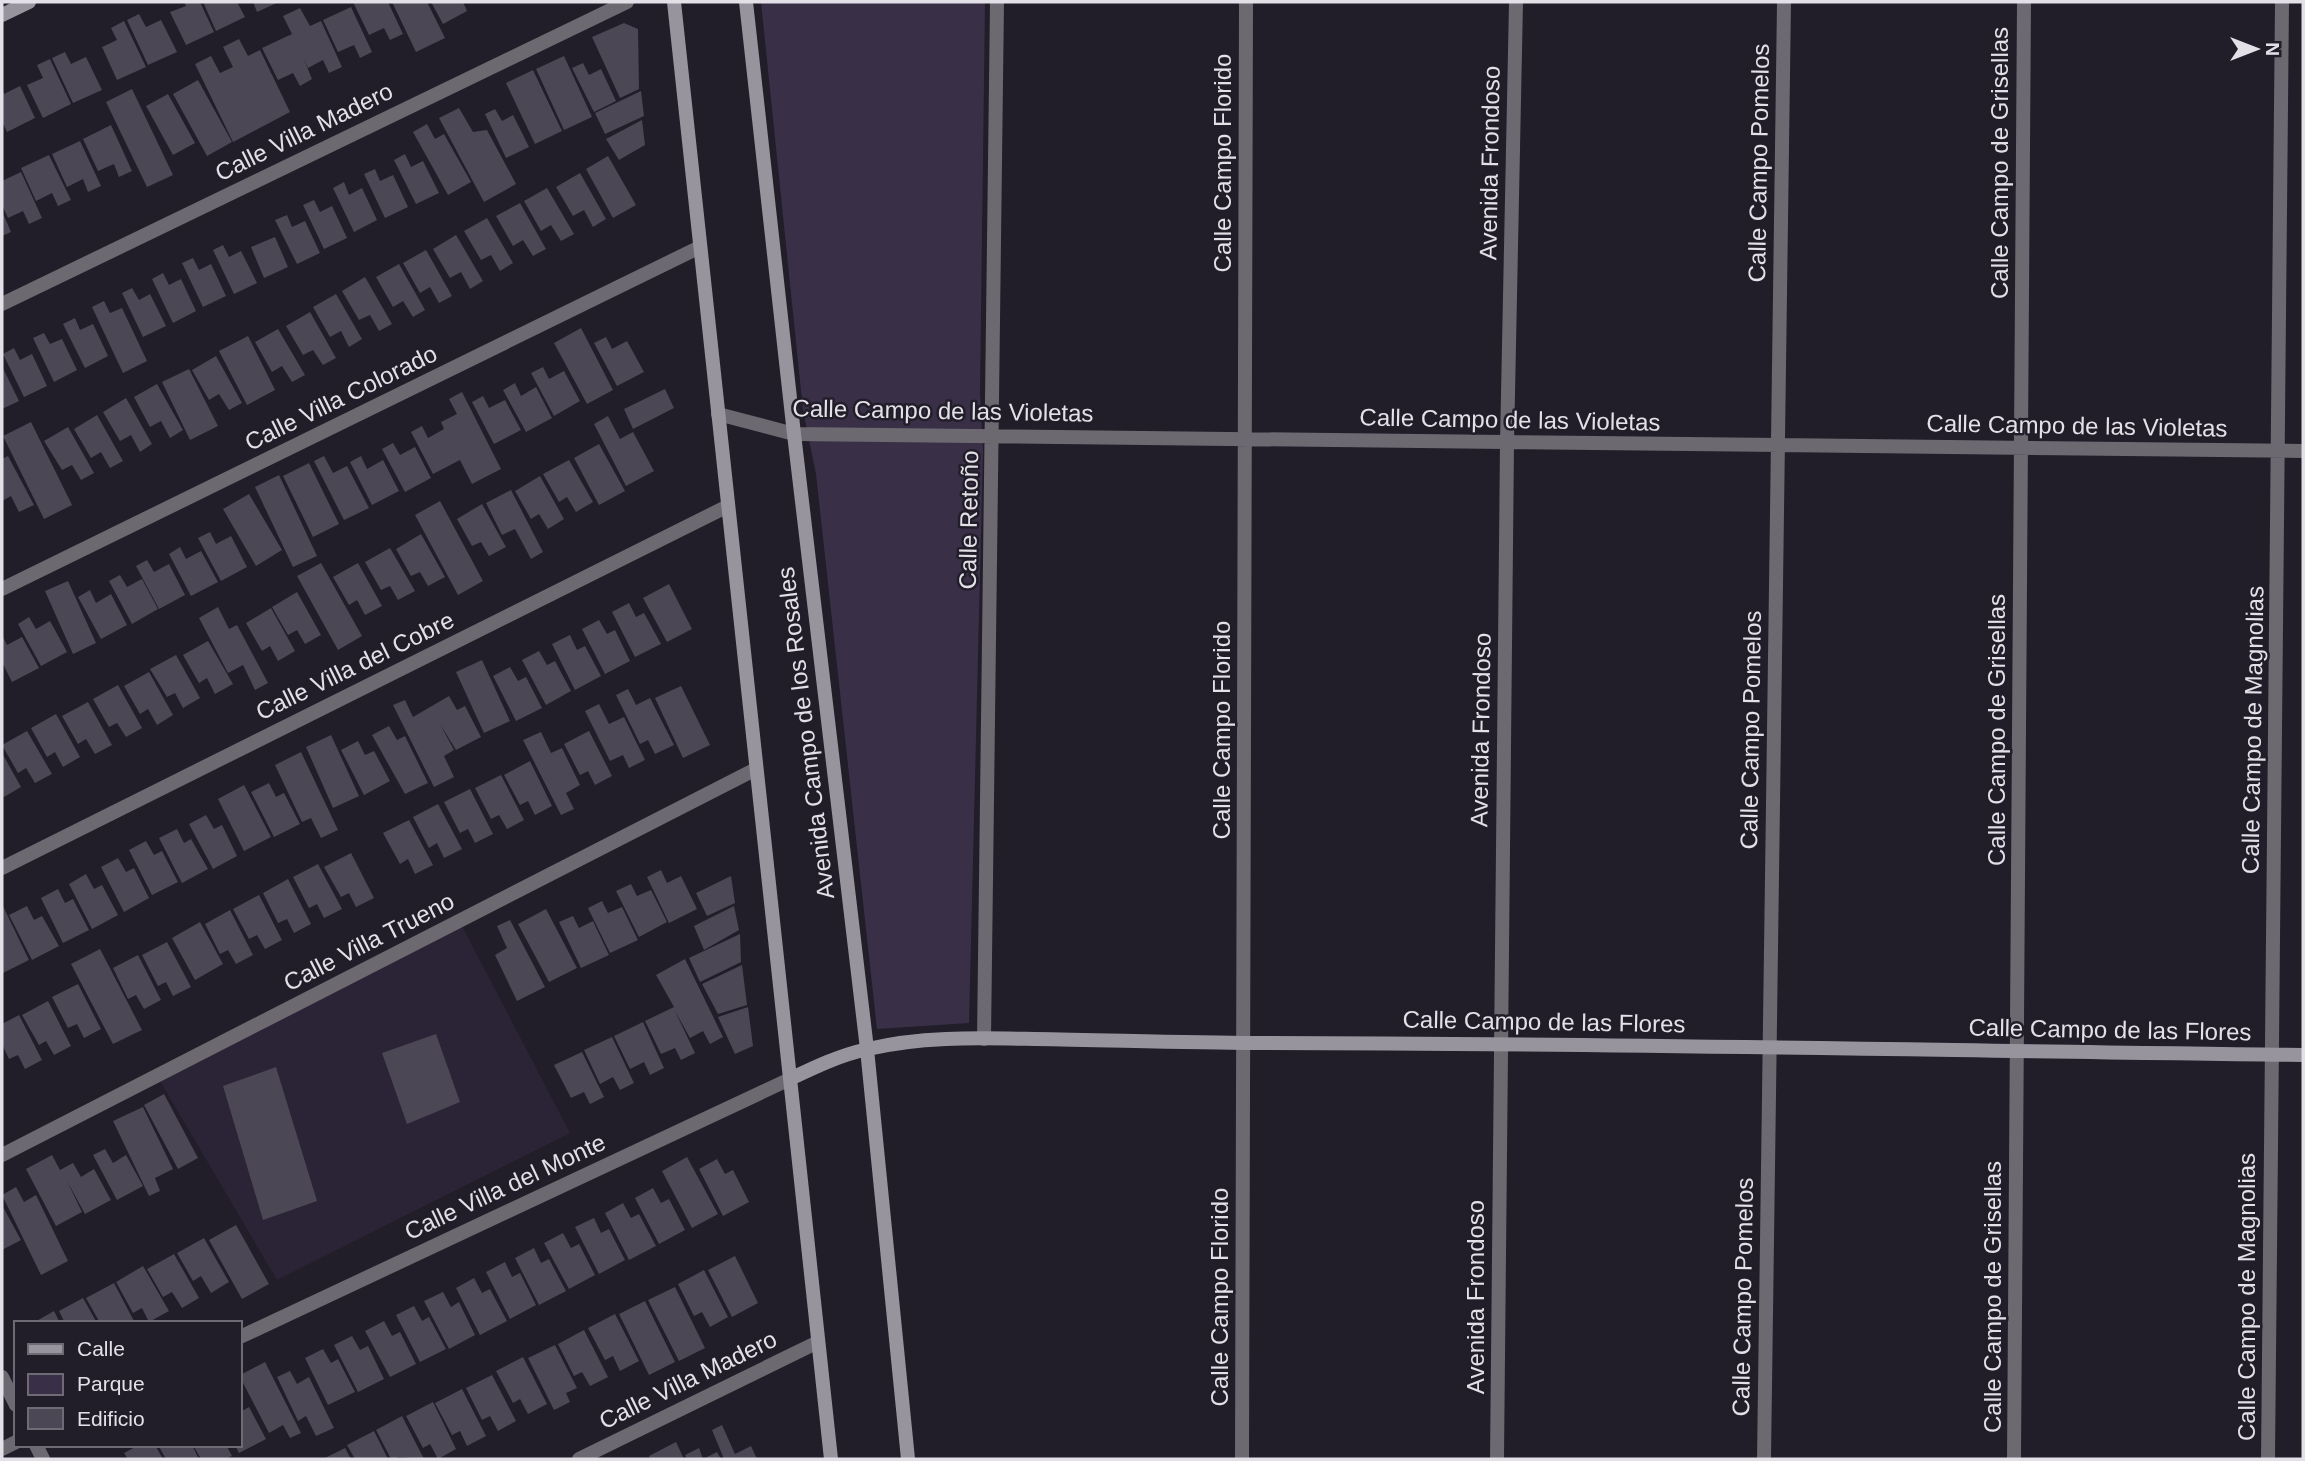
<svg xmlns="http://www.w3.org/2000/svg" width="2305" height="1461" viewBox="0 0 2305 1461" font-family="Arial,sans-serif">
  <rect width="100%" height="100%" fill="#211d29"/>
  <path fill="#2b2436" d="M462,926L570,1133L277,1280L160,1081Z"/>
  <path fill="#393048" d="M761,2H985L980,392L983,451L969,1023L877,1029L816,474L803,410Z"/>
  <path fill="#4b4754" d="M184,2H200L214,32L186,45L170,12L186,6Z
    M203,2H237L245,17L216,31Z
    M253,2H279L257,12Z
    M353,2H388L403,34L390,40L384,28L369,35Z
    M392,2H427L445,38L416,52Z
    M431,2H463L467,11L443,24Z
    M351,7L372,52L360,58L354,45L338,52L323,20Z
    M300,8L310,26L321,21L342,67L329,73L323,60L308,68L303,57L312,79L300,86L293,73L278,80L262,48L292,34L283,16Z
    M139,14L146,27L161,20L177,52L148,65L127,20Z
    M124,21L146,67L117,80L102,47L117,40L111,28Z
    M624,23L638,29L639,89L620,98L592,37Z
    M239,39L248,56L260,50L290,112L233,142L195,64L211,56L220,73L233,67L223,47Z
    M65,52L71,64L86,57L102,90L73,103L52,58Z
    M564,56L592,117L564,130L536,69Z
    M50,59L71,104L43,118L27,85L43,78L37,65Z
    M583,63L589,75L601,69L616,101L594,112L572,68Z
    M533,70L562,131L535,144L506,83Z
    M198,80L232,142L207,156L173,94Z
    M20,86L35,118L7,132L2,121V88L4,94Z
    M132,89L173,175L147,187L106,102Z
    M641,91L644,116L605,134L595,113Z
    M168,94L195,143L173,155L146,106Z
    M459,108L473,132L487,130L516,184L484,202L439,118Z
    M495,109L502,121L513,115L529,147L506,158L485,114Z
    M642,120L645,145L619,160L606,139Z
    M427,124L435,139L444,134L471,182L448,195L413,132Z
    M111,125L132,171L119,177L114,164L98,171L83,139Z
    M80,141L101,186L88,192L83,179L67,187L52,154Z
    M405,154L411,167L423,161L439,193L416,204L394,160Z
    M49,155L71,200L58,206L52,193L36,201L21,168Z
    M608,156L636,205L613,218L586,169Z
    M375,169L380,181L393,175L408,207L385,218L364,174Z
    M21,172L42,218L29,224L23,211L8,218L2,205V181Z
    M580,173L606,219L593,227L584,210L573,216L556,187Z
    M344,182L349,195L362,188L377,220L354,232L333,188Z
    M547,188L574,234L561,241L551,225L541,231L524,201Z
    M314,200L320,212L332,206L347,238L324,249L303,205Z
    M520,203L546,249L533,256L523,240L513,246L496,216Z
    M2,211L11,232L2,236Z
    M287,215L292,227L305,221L320,253L297,264L275,220Z
    M487,218L513,263L500,271L491,255L481,260L464,231Z
    M456,235L483,281L470,289L461,272L450,278L433,249Z
    M275,237L288,267L264,278L251,247Z
    M223,245L229,257L241,251L257,283L234,294L213,250Z
    M426,250L452,296L439,303L430,287L420,293L403,263Z
    M193,258L199,270L211,264L226,296L203,307L182,263Z
    M399,264L425,310L413,317L403,301L393,307L376,277Z
    M163,273L169,285L181,279L196,311L173,323L152,279Z
    M365,277L392,324L379,331L370,315L359,320L342,291Z
    M132,288L139,300L150,294L166,326L143,337L122,293Z
    M336,294L362,339L349,347L341,331L330,337L313,307Z
    M104,301L110,313L122,308L147,361L123,373L92,307Z
    M310,312L336,358L323,365L313,350L303,355L286,326Z
    M75,318L80,330L93,324L108,356L85,368L63,324Z
    M581,328L613,390L587,404L554,343Z
    M278,329L305,375L292,382L282,366L272,372L255,342Z
    M44,333L50,344L62,339L77,370L54,382L33,338Z
    M248,336L275,390L247,405L219,351Z
    M606,337L612,349L627,341L644,372L617,386L594,343Z
    M14,348L20,360L32,354L47,386L24,397L3,354Z
    M216,356L242,403L229,410L219,394L209,400L192,370Z
    M2,366L19,401L2,409Z
    M543,367L549,379L564,371L580,401L554,416L531,373Z
    M189,369L218,426L190,440L162,382Z
    M515,383L521,396L536,387L552,418L526,432L503,390Z
    M157,384L183,430L170,438L161,421L150,427L134,397Z
    M665,389L674,408L633,429L624,409Z
    M462,392L501,469L472,484L460,460L433,474L411,432L422,426L428,438L444,429L441,422L457,414L449,399Z
    M483,396L489,408L505,400L521,430L494,444L472,402Z
    M126,398L152,444L140,452L131,435L120,441L103,412Z
    M97,415L123,461L110,468L101,452L91,458L74,429Z
    M608,416L620,439L633,432L654,471L626,486L594,424Z
    M31,422L72,505L44,519L3,436Z
    M68,427L94,473L81,480L72,465L62,470L44,441Z
    M393,443L400,455L415,447L431,478L405,492L382,449Z
    M599,444L625,491L599,505L574,458Z
    M8,456L34,505L19,512L11,496L2,501V459Z
    M324,456L333,473L347,466L369,508L344,520L314,461Z
    M361,456L367,469L383,460L399,491L372,505L350,462Z
    M569,460L593,502L576,512L567,497L559,502L543,474Z
    M309,463L339,524L313,537L283,476Z
    M279,475L317,556L293,567L255,487Z
    M540,476L564,519L548,529L539,514L531,519L515,491Z
    M511,490L543,552L531,559L515,529L502,535L486,503Z
    M249,494L282,550L256,566L223,509Z
    M440,501L483,581L458,595L415,515Z
    M482,504L506,547L489,556L481,542L472,546L457,519Z
    M210,532L216,544L231,536L247,567L221,581L198,538Z
    M421,534L445,577L428,586L420,572L411,576L396,549Z
    M180,547L186,559L201,551L218,582L191,596L169,554Z
    M390,548L415,591L398,600L390,586L381,590L365,562Z
    M147,560L154,572L169,564L185,595L159,609L136,566Z
    M321,563L362,636L338,650L297,576Z
    M358,563L382,606L365,615L357,600L349,605L333,577Z
    M120,575L127,587L142,579L158,609L132,624L109,581Z
    M68,581L96,643L73,654L45,591Z
    M669,584L692,629L667,642L643,598Z
    M90,590L96,603L111,594L127,625L101,639L78,597Z
    M297,592L321,635L305,644L297,630L288,635L272,607Z
    M629,603L636,617L644,613L661,644L635,657L612,612Z
    M218,607L229,629L237,625L268,683L255,690L243,665L228,673L199,618Z
    M271,608L295,651L278,661L270,646L262,651L246,623Z
    M29,617L36,629L50,621L67,652L41,666L18,624Z
    M599,620L607,634L615,630L630,661L605,674L582,629Z
    M2,635L7,645L22,637L39,668L12,682L2,662Z
    M570,635L577,650L585,646L601,676L575,690L552,644Z
    M208,641L233,684L215,694L207,678L199,683L183,655Z
    M539,651L547,665L555,661L571,691L546,705L522,660Z
    M176,655L200,698L183,708L175,693L167,697L150,669Z
    M482,660L510,721L484,733L456,672Z
    M510,667L518,681L526,677L542,708L516,721L493,676Z
    M149,672L173,715L157,725L148,709L140,714L124,686Z
    M118,685L142,728L126,737L117,723L109,727L93,699Z
    M681,686L710,745L683,758L655,698Z
    M628,689L636,705L650,698L674,745L655,754L648,740L640,744L616,695Z
    M449,696L457,710L465,706L481,737L456,750L440,724L454,750L444,756L454,777L434,787L393,705L405,700L413,717Z
    M88,702L112,745L95,754L86,739L78,744L62,716Z
    M599,704L609,724L624,717L645,760L629,768L623,755L610,761L585,711Z
    M56,714L80,757L63,767L55,752L47,757L31,728Z
    M389,726L397,740L405,736L428,783L405,794L372,735Z
    M27,731L52,774L35,783L26,768L18,773L2,745Z
    M589,731L612,776L595,785L588,771L580,775L564,744Z
    M541,732L551,753L562,748L580,785L566,793L574,809L561,815L523,740Z
    M331,735L359,796L333,808L306,747Z
    M358,741L365,755L374,751L390,781L364,795L341,750Z
    M301,752L338,830L321,838L311,818L302,822L275,765Z
    M2,753L21,787L4,797L2,792Z
    M530,761L552,806L535,815L528,801L520,805L504,775Z
    M501,775L524,820L507,829L499,815L491,819L475,788Z
    M269,783L276,797L284,793L300,824L274,837L251,792Z
    M244,785L271,837L244,851L218,799Z
    M470,789L493,834L475,843L468,829L460,833L444,802Z
    M438,804L462,849L444,858L437,843L429,848L413,817Z
    M206,815L214,829L222,825L237,856L213,869L189,824Z
    M409,820L433,865L415,874L408,859L400,864L383,833Z
    M177,829L184,843L191,839L208,869L182,883L159,838Z
    M146,841L154,855L162,851L178,882L152,895L129,850Z
    M351,853L374,898L356,907L349,893L341,897L324,867Z
    M118,858L126,872L134,868L149,898L124,912L101,867Z
    M318,864L342,909L324,918L317,904L309,908L293,877Z
    M661,870L667,883L681,876L697,909L669,923L647,877Z
    M86,874L94,889L102,885L118,915L92,929L69,884Z
    M731,876L735,903L707,916L696,893Z
    M288,879L311,924L294,933L287,919L278,923L263,893Z
    M631,884L637,896L651,890L667,922L639,937L616,891Z
    M58,889L65,903L73,899L89,930L63,943L41,898Z
    M259,895L282,940L265,949L257,935L249,939L233,909Z
    M602,901L608,913L622,907L638,940L610,953L588,908Z
    M2,904L29,960L3,973L2,970Z
    M27,906L34,920L42,916L59,946L32,960L9,915Z
    M734,906L739,930L704,950L694,926Z
    M546,909L577,968L549,982L518,924Z
    M230,910L253,955L236,964L228,950L220,954L205,924Z
    M573,916L579,928L593,921L609,955L581,968L559,922Z
    M510,920L545,987L517,1001L495,955L507,948L497,926Z
    M200,922L223,964L195,980L172,938Z
    M740,934L741,962L700,982L689,958Z
    M167,942L191,987L173,996L166,982L158,986L142,955Z
    M100,949L142,1030L113,1044L71,964Z
    M138,955L161,1000L144,1009L136,995L128,999L113,968Z
    M685,959L723,1037L710,1044L703,1031L690,1038L675,1011L695,1053L681,1060L675,1048L661,1054L645,1021L674,1007L656,975Z
    M742,965L747,1005L718,1014L702,984Z
    M78,984L101,1029L84,1038L77,1024L68,1028L52,997Z
    M48,1001L71,1046L54,1055L46,1041L39,1045L22,1015Z
    M748,1007L753,1046L735,1054L718,1017Z
    M19,1015L42,1060L25,1069L18,1055L9,1059L2,1044V1024Z
    M643,1022L664,1068L650,1075L644,1062L630,1069L614,1036Z
    M436,1034L460,1102L407,1124L382,1053Z
    M612,1037L634,1083L620,1090L613,1077L600,1084L584,1050Z
    M582,1052L604,1097L590,1104L584,1092L571,1098L554,1065Z
    M276,1067L317,1201L263,1220L223,1086Z
    M164,1094L198,1158L178,1169L144,1105Z
    M143,1107L173,1169L155,1178L160,1191L149,1196L113,1121Z
    M105,1149L113,1163L126,1155L143,1186L117,1200L93,1155Z
    M52,1155L60,1170L73,1163L81,1177L94,1169L111,1200L85,1214L67,1181L82,1212L56,1226L26,1169Z
    M687,1157L718,1214L692,1228L662,1171Z
    M717,1159L725,1174L733,1170L749,1202L723,1216L699,1169Z
    M16,1187L24,1202L36,1195L68,1261L41,1275L2,1195Z
    M653,1188L661,1203L669,1199L685,1230L659,1244L635,1198Z
    M623,1203L631,1218L639,1214L656,1246L629,1260L605,1213Z
    M2,1205L21,1240L2,1250Z
    M594,1218L601,1233L609,1229L625,1260L599,1274L575,1227Z
    M236,1225L269,1284L242,1299L209,1240Z
    M563,1233L571,1248L579,1244L595,1275L569,1289L544,1243Z
    M204,1238L229,1282L211,1293L201,1276L193,1281L177,1253Z
    M534,1248L541,1263L549,1259L566,1291L539,1305L515,1258Z
    M174,1254L199,1298L182,1308L172,1292L163,1297L147,1269Z
    M735,1256L758,1303L732,1317L708,1270Z
    M505,1262L512,1277L520,1273L536,1305L510,1319L486,1272Z
    M143,1266L169,1311L149,1322L142,1308L133,1313L116,1282Z
    M704,1270L728,1317L710,1327L702,1312L694,1316L678,1284Z
    M474,1278L482,1293L490,1289L507,1321L480,1335L456,1288Z
    M114,1283L135,1323H100L86,1298Z
    M675,1287L705,1348L679,1361L648,1300Z
    M443,1292L451,1307L459,1302L475,1335L449,1349L424,1301Z
    M83,1298L97,1323H65L59,1311Z
    M645,1301L675,1362L649,1375L619,1314Z
    M414,1306L422,1321L429,1317L446,1349L420,1362L396,1315Z
    M54,1311L60,1323H33Z
    M615,1314L639,1361L620,1371L613,1356L605,1360L588,1328Z
    M384,1321L392,1336L400,1332L416,1364L390,1377L365,1331Z
    M584,1330L608,1377L590,1386L582,1372L574,1376L558,1344Z
    M352,1336L360,1350L368,1346L384,1379L358,1392L334,1345Z
    M555,1345L577,1388L566,1393L570,1402L554,1410L528,1358Z
    M323,1349L331,1363L338,1359L355,1392L328,1405L305,1358Z
    M523,1357L547,1404L528,1414L520,1399L513,1403L496,1371Z
    M265,1362L301,1433L290,1438L283,1425L269,1433L240,1377V1375Z
    M290,1371L297,1384L309,1377L334,1428L316,1436L306,1416L298,1421L277,1377Z
    M492,1375L516,1421L498,1431L490,1416L482,1420L466,1388Z
    M462,1389L486,1436L467,1446L460,1431L452,1435L435,1403Z
    M433,1402L456,1449L438,1459L430,1444L423,1448L406,1416Z
    M249,1407L266,1439L239,1453L235,1445H240V1412Z
    M402,1416L424,1459L400,1457L391,1459L376,1430Z
    M722,1425L735,1454L751,1446L757,1459H724L712,1430Z
    M374,1431L388,1459H355L347,1445Z
    M676,1442L684,1459H650L649,1456Z
    M139,1445H155L163,1459H128L124,1453Z
    M158,1445H192L199,1459H166Z
    M193,1445H226L232,1456L225,1459H201Z
    M345,1448L351,1459H323Z
    M699,1448L703,1459L717,1452L721,1459H687L685,1455Z"/>
  <g fill="none" stroke-linecap="round" stroke-linejoin="round">
    <path stroke="#6c6970" stroke-width="14" d="M2,304L627,2
      M718,414L794,434L2303,451
      M2,589L700,247
      M2,868L728,506
      M984,1039L997,2
      M2,1155L756,769
      M240,1337L790,1079
      M2,1377L16,1405
      M36,1445L43,1459
      M2,1449L16,1442
      M579,1459L818,1342
      M1242,1459L1246,2
      M1497,1459L1507,443L1516,2
      M1764,1459L1784,2
      M2014,1459L2024,2
      M2268,1459L2282,2"/>
    <path stroke="#97949e" stroke-width="14" d="M674,2L831,1459
      M746,2L794,434L867,1049L908,1459
      M2,15L29,2
      M790,1079C815,1067 840,1055 868,1049C922,1036 980,1038 1035,1039C1109,1040 1183,1043 1257,1043C1606,1043 1954,1051 2303,1055"/>
  </g>
  <g text-anchor="middle" stroke-width="5" stroke-linejoin="round" paint-order="stroke">
    <g font-size="24" fill="#e3e0e8" stroke="#211d29">
      <text transform="translate(304 132) rotate(-26)" y="8">Calle Villa Madero</text>
      <text transform="translate(1223 163) rotate(-90)" y="8">Calle Campo Florido</text>
      <text transform="translate(1490 163) rotate(-89)" y="8">Avenida Frondoso</text>
      <text transform="translate(1759 163) rotate(-89)" y="8">Calle Campo Pomelos</text>
      <text transform="translate(2000 163) rotate(-90)" y="8">Calle Campo de Grisellas</text>
      <text transform="translate(341 398) rotate(-26)" y="8">Calle Villa Colorado</text>
      <text transform="translate(943 411) rotate(1)" y="8">Calle Campo de las Violetas</text>
      <text transform="translate(1510 420) rotate(1)" y="8">Calle Campo de las Violetas</text>
      <text transform="translate(2077 426) rotate(1)" y="8">Calle Campo de las Violetas</text>
      <text transform="translate(969 520) rotate(-89)" y="8">Calle Retoño</text>
      <text transform="translate(355 666) rotate(-26)" y="8">Calle Villa del Cobre</text>
      <text transform="translate(1222 730) rotate(-90)" y="8">Calle Campo Florido</text>
      <text transform="translate(1481 730) rotate(-89)" y="8">Avenida Frondoso</text>
      <text transform="translate(1751 730) rotate(-89)" y="8">Calle Campo Pomelos</text>
      <text transform="translate(1997 730) rotate(-90)" y="8">Calle Campo de Grisellas</text>
      <text transform="translate(2253 730) rotate(-89)" y="8">Calle Campo de Magnolias</text>
      <text transform="translate(806 733) rotate(-97)" y="8">Avenida Campo de los Rosales</text>
      <text transform="translate(369 942) rotate(-27)" y="8">Calle Villa Trueno</text>
      <text transform="translate(1544 1022) rotate(1)" y="8">Calle Campo de las Flores</text>
      <text transform="translate(2110 1030) rotate(1)" y="8">Calle Campo de las Flores</text>
      <text transform="translate(505 1187) rotate(-25)" y="8">Calle Villa del Monte</text>
      <text transform="translate(1220 1297) rotate(-90)" y="8">Calle Campo Florido</text>
      <text transform="translate(1476 1297) rotate(-90)" y="8">Avenida Frondoso</text>
      <text transform="translate(1743 1297) rotate(-89)" y="8">Calle Campo Pomelos</text>
      <text transform="translate(1993 1297) rotate(-90)" y="8">Calle Campo de Grisellas</text>
      <text transform="translate(2247 1297) rotate(-90)" y="8">Calle Campo de Magnolias</text>
      <text transform="translate(688 1380) rotate(-26)" y="8">Calle Villa Madero</text>
    </g>
  </g>
  <rect width="2305" height="1461" fill="none" stroke="#e3e0e8" stroke-width="7"/>
  <rect x="14" y="1321" width="228" height="126" fill="#211d29" stroke="#6f6b75" stroke-width="2"/>
  <rect x="28" y="1344" width="35" height="10" fill="#97949e" stroke="#6f6b75" stroke-width="2"/>
  <text x="77" y="1356" font-size="21" fill="#e3e0e8">Calle</text>
  <rect x="28" y="1374" width="35" height="21" fill="#393048" stroke="#6f6b75" stroke-width="2"/>
  <text x="77" y="1391" font-size="21" fill="#e3e0e8">Parque</text>
  <rect x="28" y="1408" width="35" height="21" fill="#4b4754" stroke="#6f6b75" stroke-width="2"/>
  <text x="77" y="1426" font-size="21" fill="#e3e0e8">Edificio</text>
  <g transform="translate(2256 49) rotate(90)" stroke="#211d29" stroke-width="5" paint-order="stroke">
  <path d="M0-5L12 26L0 18L-12 26Z" fill="#e3e0e8"/>
  <text y="-10" font-size="19" font-weight="bold" text-anchor="middle" fill="#e3e0e8">N</text>
  </g>
</svg>
